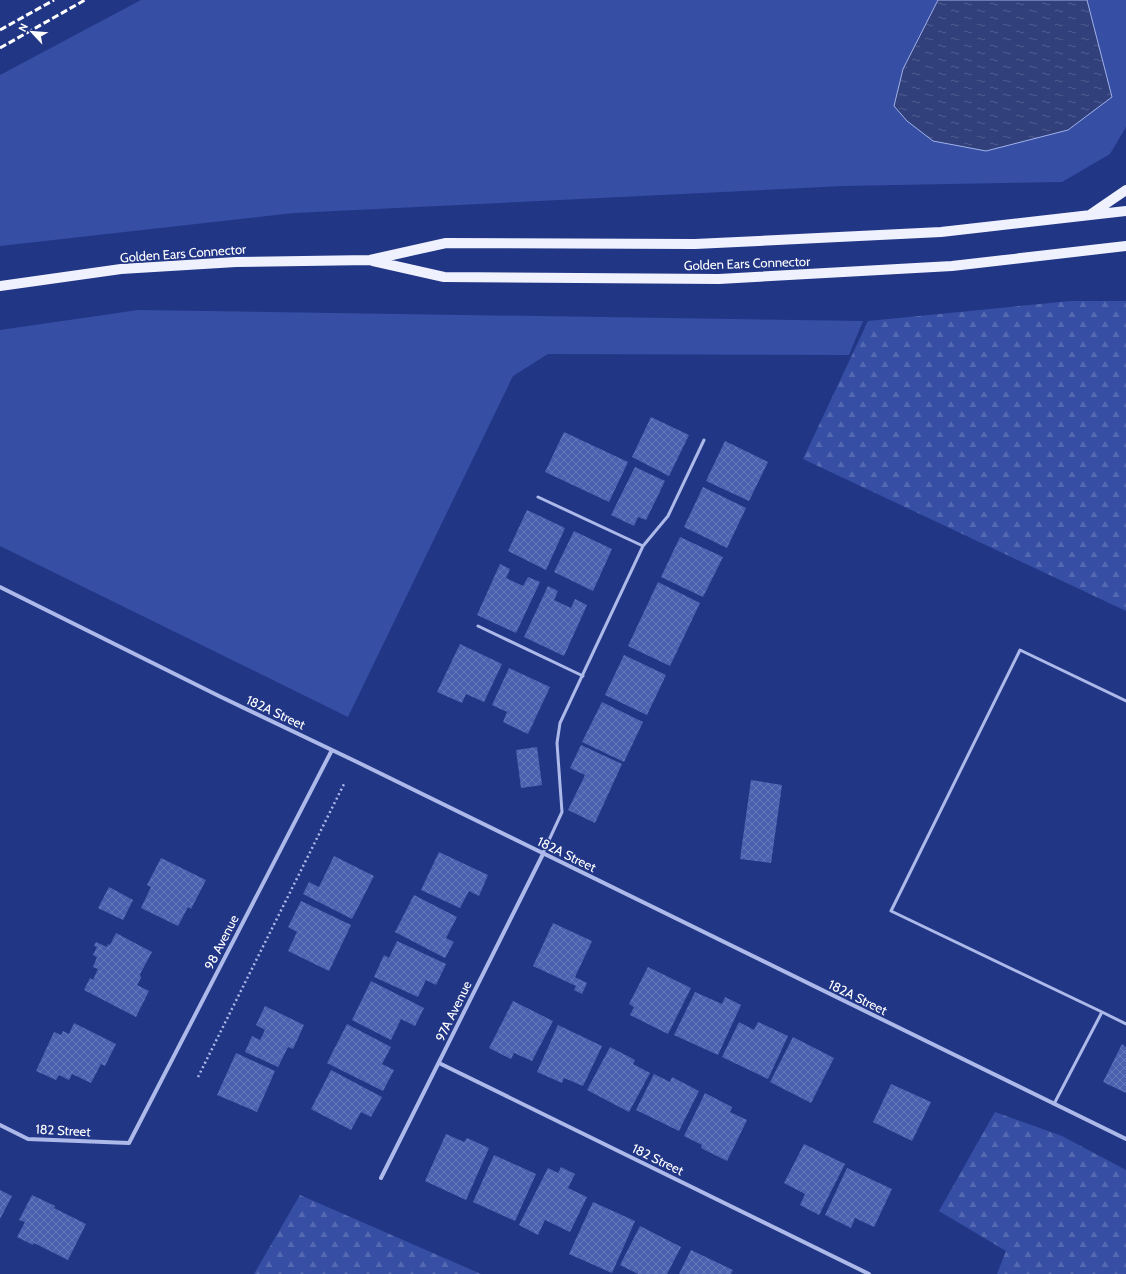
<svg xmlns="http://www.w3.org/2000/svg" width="1126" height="1274" viewBox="0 0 1126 1274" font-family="Cabin,sans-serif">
  <defs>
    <pattern id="forest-firs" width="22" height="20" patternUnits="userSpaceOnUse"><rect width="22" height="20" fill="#364ea3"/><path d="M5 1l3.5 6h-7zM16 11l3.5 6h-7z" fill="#5469b1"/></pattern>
    <pattern id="water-ripples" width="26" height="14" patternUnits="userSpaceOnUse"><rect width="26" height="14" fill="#31407b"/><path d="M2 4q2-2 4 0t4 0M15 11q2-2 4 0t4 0" fill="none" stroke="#505d8f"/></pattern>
    <pattern id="building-cross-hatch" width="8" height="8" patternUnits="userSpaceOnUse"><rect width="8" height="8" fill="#4b60ae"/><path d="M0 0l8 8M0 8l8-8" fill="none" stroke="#6678ba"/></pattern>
  </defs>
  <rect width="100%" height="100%" fill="#223686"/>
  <path fill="#364ea3" d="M141,0H938L903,69L1112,97L1087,0H1126V127L1110,154L1062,182L843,186L294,213L0,246V75Z
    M138,310L863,321L849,355L548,354L513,376L348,717L0,546V330Z"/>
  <path fill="url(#forest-firs)" d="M1070,301H1126V611L803,459L868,321Z
    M995,1112L1062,1136L1126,1170V1274H997L1006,1251L939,1211Z
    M300,1195L481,1274H254Z"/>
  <path fill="url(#water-ripples)" stroke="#a0b1ea" d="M938,0H1087L1112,97L1068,130L986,151L933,141L907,121L894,106L903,69Z"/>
  <path fill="url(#building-cross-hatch)" d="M651,417L689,435L669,476L632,457Z
    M564,432L628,462L609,502L545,472Z
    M725,441L768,462L749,501L706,481Z
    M635,467L665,481L646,520L638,517L634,526L611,515Z
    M703,487L746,508L727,548L684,527Z
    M527,510L565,528L546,570L508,551Z
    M574,531L612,549L593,591L554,572Z
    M680,537L723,557L703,597L661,577Z
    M500,564L510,569L506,578L523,586L528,577L540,582L516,633L477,615Z
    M658,582L700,603L670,666L628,646Z
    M548,586L558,591L554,600L571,608L575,599L587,605L564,656L524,637Z
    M460,644L502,664L484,702L466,694L462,703L437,692Z
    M624,655L666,675L647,715L605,695Z
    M509,668L550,687L528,734L503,722L507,712L492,705Z
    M602,702L643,722L624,762L582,742Z
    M581,745L622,764L595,823L568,810L585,775L570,768Z
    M537,747L542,785L521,788L516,750Z
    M751,780L782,785L771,863L740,859Z
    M439,852L488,875L479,896L469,891L460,908L421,890Z
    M334,856L374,876L352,919L303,894L309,882L319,887Z
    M161,858L206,880L191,909L188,907L178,926L141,908L151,887L147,885Z
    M109,887L133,900L123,920L98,908Z
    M414,895L457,917L446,938L454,942L445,958L395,932Z
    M301,901L351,925L329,971L288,951L297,932L288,927Z
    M553,923L592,941L575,977L587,983L582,994L574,990L576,986L533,966Z
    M116,933L152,952L140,974L141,978L137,985L149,991L136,1017L84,990L90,978L93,980L98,969L93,967L97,957L93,955L97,947L94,946L96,942L107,947L108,944L110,945Z
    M397,941L446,964L436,985L426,980L418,997L374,977L384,955L389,958Z
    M648,967L691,988L668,1034L630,1015L634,1007L629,1004Z
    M371,981L424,1008L415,1026L401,1019L391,1040L352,1020Z
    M695,992L722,1004L725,997L741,1005L718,1055L674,1035Z
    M513,1001L553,1021L532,1061L514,1053L511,1059L489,1048Z
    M265,1006L304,1025L293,1049L288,1047L278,1067L245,1052L252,1036L260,1040L265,1030L256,1025Z
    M739,1022L754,1030L758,1022L788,1036L768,1079L722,1057Z
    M74,1023L116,1044L105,1066L101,1064L91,1083L72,1074L69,1080L59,1075L56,1080L36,1071L54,1032L61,1035L63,1031L69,1034Z
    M347,1024L391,1047L382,1064L394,1070L383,1091L327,1063Z
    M558,1025L602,1046L583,1086L564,1078L562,1083L537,1072Z
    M793,1037L834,1058L811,1103L770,1082Z
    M1122,1044L1126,1047V1093L1103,1082Z
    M610,1047L635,1060L633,1064L650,1073L629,1112L587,1090Z
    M236,1053L275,1071L257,1112L217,1095Z
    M331,1070L382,1097L371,1117L361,1112L351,1130L311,1109Z
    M654,1074L670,1082L672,1077L699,1091L679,1131L636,1110Z
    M891,1084L931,1102L912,1141L873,1122Z
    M705,1093L732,1107L730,1112L747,1120L727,1161L701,1148L702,1145L684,1136Z
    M446,1134L464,1142L467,1138L489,1148L466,1200L425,1181Z
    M804,1144L845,1164L819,1215L800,1205L805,1194L784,1183Z
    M494,1155L536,1174L515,1221L473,1202Z
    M561,1167L575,1174L568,1188L587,1197L570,1232L545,1220L538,1235L519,1225L548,1168L558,1173Z
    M847,1168L892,1189L874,1227L855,1218L851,1228L825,1215Z
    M0,1190L12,1196L0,1219Z
    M32,1195L55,1206L54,1208L86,1224L68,1260L34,1243L33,1245L17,1237L25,1222L19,1220Z
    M593,1202L635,1221L612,1273L569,1254Z
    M640,1226L681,1247L667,1274H638L620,1265Z
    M691,1250L733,1270L731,1274H679Z"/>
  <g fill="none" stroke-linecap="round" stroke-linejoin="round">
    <path stroke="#acb9e9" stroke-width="2.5" stroke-dasharray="2 3" stroke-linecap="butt" d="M198,1077L344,784"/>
    <path stroke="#acb9e9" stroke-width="3" d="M538,497L643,546
      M478,626L583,676
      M543,853L562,812L557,743L560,723L643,546L668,516L704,440
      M1102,1012L891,911L1020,650L1126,701
      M1054,1104L1102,1012L1126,1024"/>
    <path stroke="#acb9e9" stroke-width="4" d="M0,587L219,696L355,761L1126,1139
      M439,1063L869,1274
      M0,1125L28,1139L129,1143L332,750
      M381,1178L543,854"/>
    <path stroke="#eff1fe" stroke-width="10" d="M1091,214L1126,190
      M373,261L444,277L719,279L952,266L1126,246
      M0,286L121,269L236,262L370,260L446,243L695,244L941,232L1126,211"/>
    <path stroke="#fff" stroke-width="3" stroke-dasharray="7 3" stroke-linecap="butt" d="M0,30L54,0
      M0,48L85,0"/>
  </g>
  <g text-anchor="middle" stroke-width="3" stroke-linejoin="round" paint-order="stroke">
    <g font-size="13" fill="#fff" stroke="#223686">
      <text transform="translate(183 253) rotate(-4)" y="5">Golden Ears Connector</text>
      <text transform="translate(747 263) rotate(-2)" y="5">Golden Ears Connector</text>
      <text transform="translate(276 712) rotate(25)" y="5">182A Street</text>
      <text transform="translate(567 854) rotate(26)" y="5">182A Street</text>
      <text transform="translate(221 942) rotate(-63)" y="5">98 Avenue</text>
      <text transform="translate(858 997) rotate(26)" y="5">182A Street</text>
      <text transform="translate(453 1011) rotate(-64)" y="5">97A Avenue</text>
      <text transform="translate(63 1130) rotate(3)" y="5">182 Street</text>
      <text transform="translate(658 1159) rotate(26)" y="5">182 Street</text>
    </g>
  </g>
  <g transform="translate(32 32) rotate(296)" stroke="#223686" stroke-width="3" paint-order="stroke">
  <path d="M0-3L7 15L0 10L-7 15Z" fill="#ffffff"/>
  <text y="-6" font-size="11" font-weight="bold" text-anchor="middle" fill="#ffffff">N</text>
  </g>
</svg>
